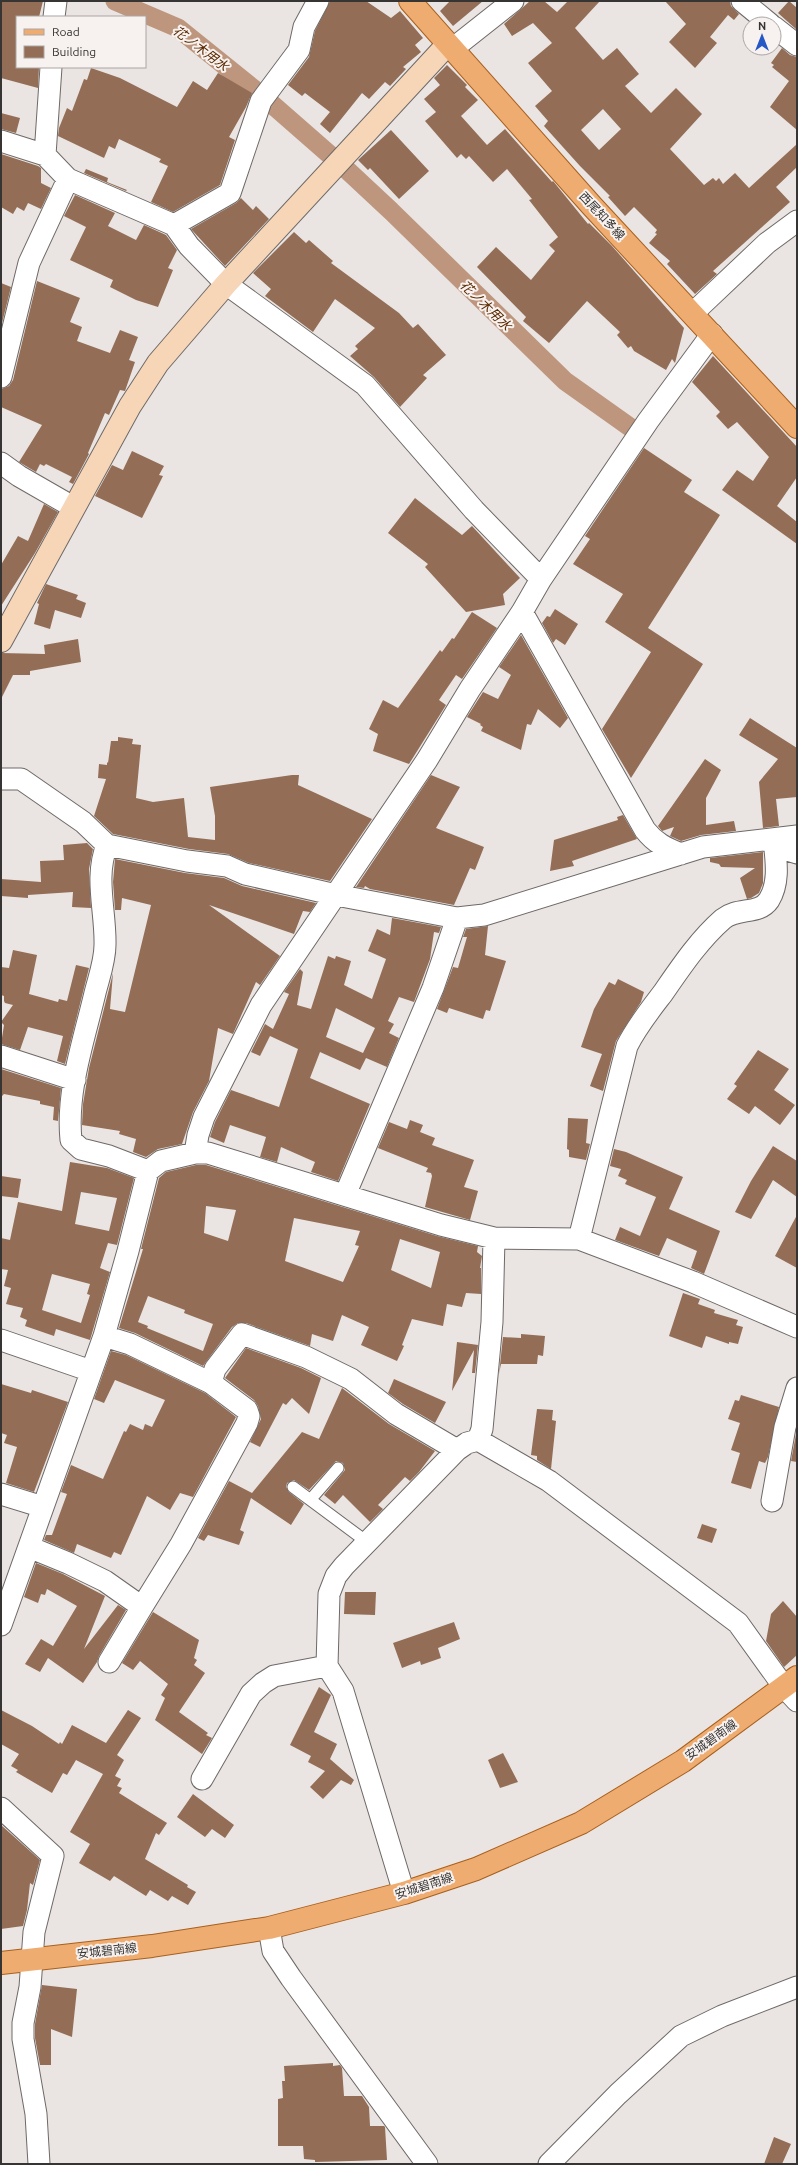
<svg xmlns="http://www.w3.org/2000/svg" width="798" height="2165" viewBox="0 0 798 2165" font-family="Ubuntu,'Noto Sans JP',sans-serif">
  <rect width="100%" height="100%" fill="#eae5e2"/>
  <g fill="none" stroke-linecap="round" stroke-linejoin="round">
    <path stroke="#be967e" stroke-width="19" d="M115,1L178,28L260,94
      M266,99L330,155
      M346,169L391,211L565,381L634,430"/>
  </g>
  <path fill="#936d56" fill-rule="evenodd" d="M1,1H43L39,17H17V67H39L38,88L1,78Z
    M330,1H366L391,18L400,11L423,38L415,45L421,52L403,67L406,69L390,86L385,82L369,99L362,93L330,133L320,124L330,112L305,93L302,96L288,85L309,57L315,31Z
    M450,1H483L453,26L440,11Z
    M530,1H544L557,12L568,1H600L575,28L603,60L617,48L639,74L625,86L651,113L676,88L702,114L670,149L704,185L713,178L716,181L719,178L723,184L735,173L749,188L797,144V167L776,187L790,202L713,271L717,274L695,294L667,264L670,261L649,243L657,234L655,233L657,230L634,207L625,216L608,197L610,196L580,166L544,126L548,121L535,106L552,91L528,63L552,43L533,23L512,36L504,24ZM603,109L621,129L599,150L581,130Z
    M665,1H730L731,6L739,14L734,20L728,15L710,37L717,43L695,68L669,42L686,24Z
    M789,1L797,8V30L778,13Z
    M782,48L790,55L797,57V130L770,107L789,81L772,67L774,65L771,63Z
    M447,65L467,85L465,87L478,100L461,116L487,145L505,129L552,182L553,181L588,224L589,223L612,246L684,328L675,363L672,359L666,370L634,351L631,346L628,348L617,335L620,332L587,301L549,343L523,321L526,317L477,267L496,247L531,280L555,251L549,245L558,237L529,200L532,199L507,169L493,182L469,156L466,159L461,154L457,158L425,121L436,112L424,99L440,85L434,78Z
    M91,68L120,78L177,107L193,81L207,90L218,73L252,93L246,107L229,137L235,140L220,185L173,212L151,202L168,166L159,162L161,159L119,139L115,149L109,146L104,158L58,136L59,128L67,108L72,111L84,79L87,80Z
    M1,113L20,118L16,133L1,129Z
    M391,130L429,171L399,199L370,168L368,170L358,160Z
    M1,154L38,166L41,168V183L51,188L41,209L28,203L24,211L17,207L13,214L1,207Z
    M86,169L108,178L107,182L127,190L126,191L84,173Z
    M75,195L115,213L108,226L136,240L144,225L166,235L177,250L168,268L173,270L158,307L136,300L110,287L113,280L70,260L86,227L64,216Z
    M241,198L253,210L256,206L269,219L225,266L191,229L236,203Z
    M294,232L306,243L309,240L333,261L331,263L399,313L413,328L418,324L446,355L423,375L427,378L400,407L374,377L350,356L358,349L355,346L375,328L335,299L313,332L265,296L271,289L253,273Z
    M37,281L80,298L70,322L82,327L77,341L110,353L120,330L138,337L129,360L135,362L125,391L120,390L109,415L105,413L88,453L89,454L73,484L69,482L72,477L46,464L44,466L40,464L36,472L19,462L42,425L1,407V389L9,386L13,380Z
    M1,283L11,287L1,327Z
    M713,356L797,447V477L777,506L797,522V544L722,490L737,470L753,481L769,457L737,422L728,429L716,416L720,412L692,382Z
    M644,448L692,480L684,492L720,515L648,628L703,664L631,778L602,729L651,652L605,622L623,594L573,564L590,539L585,536Z
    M132,451L164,466L159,475L163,476L142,518L95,496L112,465L123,470Z
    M415,498L462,535L472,526L520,578L503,594L505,605L466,612L425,567L428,564L388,533Z
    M44,504L58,512L35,553L1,606V565L18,536L28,541Z
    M46,584L78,595L76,599L86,603L81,618L55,610L50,629L34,624L39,604L37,603Z
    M555,609L578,624L565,645L556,639L553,643L542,623L547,616L550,617Z
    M472,612L497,628L462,679L456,675L439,700L446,705L409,764L373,751L378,734L369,729L383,700L398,708L440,650L442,652L452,638L454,639Z
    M521,635L568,718L560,728L538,709L531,725L527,724L521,750L481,731L483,727L480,725L481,724L467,717L483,692L498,699L511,675L499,667Z
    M78,639L81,662L30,671V675H13L1,699V653L45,654L44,645Z
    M750,718L797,748V797L776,799L779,826L763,828L759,782L778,759L739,735Z
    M118,737L133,739L132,744L141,745L136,798L153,802L184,798L188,837L215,840V816L210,787L292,775H299L298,785L372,819L330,881L249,863L228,854L189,849L113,834L94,816L106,779L98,778L99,764L107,765V762L108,763L111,741H118Z
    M705,759L721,770L706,798V825L734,821L736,831L701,835L681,841L670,836L674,827L662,831L658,826Z
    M431,775L460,787L436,828L484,847L475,870L470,868L454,905L370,889L365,886L364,888L356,887Z
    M623,815L637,839L572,861L574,866L550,871L554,840L618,820L617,817Z
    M87,843L93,849L89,869L91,908L72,907L73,892L28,895V898L1,896V879L41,882L40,861L64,860L63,845Z
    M763,852V883L759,893L751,898L747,899L740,878L755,868L721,867L719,864L710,862V858Z
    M115,859L185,873L224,878L242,886L316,903L310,912L303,911L294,934L209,905L280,956L260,985L256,982L233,1034L218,1028L209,1081L193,1112L182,1144L158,1149L146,1157L133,1152L136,1139L119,1134L120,1131L82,1125L83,1104L89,1068L113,973L110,1009L125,1012L151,905L122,898L121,910H115L113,882Z
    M392,918L441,927L439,933L434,932L430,959L414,1002L399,997L388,1021L394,1024L389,1033L399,1038L387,1067L366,1058L360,1070L320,1052L310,1078L370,1104L338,1181L311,1172L315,1162L281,1147L277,1162L260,1157L266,1137L230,1125L224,1143L210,1137L215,1122L231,1090L279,1107L298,1049L270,1036L260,1056L251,1052L265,1024L273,1029L289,994L284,992L300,969L303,972L297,1005L311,1009L328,956L335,959L336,956L351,961L344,985L372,999L386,959L368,951L377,929L390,935ZM336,1008L375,1028L363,1053L326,1037Z
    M488,926L485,955L506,961L490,1011L486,1010L483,1019L449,1008L447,1013L437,1009L453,967L458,968L467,937H463L466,929Z
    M13,950L37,955L29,994L58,1002L59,999L67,1001L76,965L89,968L65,1064L57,1061L63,1036L28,1027L20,1050L1,1044L4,1025L1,1022L13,1005L5,1003L4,1001V996L1,995V967L9,968Z
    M618,979L644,992L641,1002L616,1041L603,1091L590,1086L602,1054L581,1047L594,1009L609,982L615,985Z
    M758,1050L789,1069L774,1090L795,1105L780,1125L755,1106L749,1114L727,1099L737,1086L734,1084Z
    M1,1069L61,1088L58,1121L53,1120L54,1107L40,1104V1101L4,1094L1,1097Z
    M568,1118L588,1119L586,1143L590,1144L586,1160L569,1157V1150L567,1149Z
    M410,1120L423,1125L420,1132L435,1138L432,1145L474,1160L464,1187L478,1191L470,1220L425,1207L432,1176L431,1173L426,1172L428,1168L378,1148L389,1122L407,1129Z
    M773,1146L797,1161V1197L773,1180L751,1219L735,1212L751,1181Z
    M614,1149L626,1152L683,1177L669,1209L720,1231L704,1274L691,1268L697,1251L667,1238L659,1256L615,1240L620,1227L640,1236L656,1197L625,1184L627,1180L618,1176L621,1169L610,1166Z
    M70,1162L107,1168L134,1178L117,1245L108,1243L100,1268L110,1272L90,1340L56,1329L54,1336L25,1326L27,1320L20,1317L23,1308L6,1304L11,1288L4,1286L8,1270L1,1269V1238L10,1240L18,1202L62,1211ZM81,1192L117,1198L109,1231L75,1224ZM52,1274L90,1284L87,1294L90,1295L81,1323L42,1310Z
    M196,1165H206L437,1236L478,1246L477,1252L482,1256L480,1268H481V1294L466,1293L462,1307L447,1304L443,1326L412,1319L402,1345L404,1346L397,1361L361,1345L369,1327L342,1315L333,1341L312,1334L310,1346L246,1323H238L232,1327L203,1366L135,1333L119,1328L143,1249H141L159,1178L166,1172ZM206,1206L236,1210L228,1241L204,1233ZM294,1218L360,1231L355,1245L359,1246L343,1282L285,1261ZM400,1239L440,1252L431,1288L391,1270ZM148,1296L185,1310L184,1313L213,1324L203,1351L147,1328L148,1326L138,1322Z
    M1,1176L21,1179L18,1198L1,1196Z
    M797,1215V1268L775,1256Z
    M683,1293L700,1299L698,1304L715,1310L714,1313L738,1320L736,1325L743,1327L738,1344L729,1342V1344L706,1336L702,1348L669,1336Z
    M521,1334L545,1336L543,1356L538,1355L537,1364H501L499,1374L503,1337L521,1338Z
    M457,1342L478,1345L475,1373H472L474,1350L452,1391Z
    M246,1348L301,1368L321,1378L309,1414L292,1398L286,1405L283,1403L260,1447L250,1442L261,1419L258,1406L254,1400L225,1378Z
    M111,1351L126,1355L205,1393L236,1417L193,1497L180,1493L170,1510L147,1496L121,1555L114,1552L111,1558L77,1544L74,1553L44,1540L46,1535H52L67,1494L61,1492L71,1465L103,1479L124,1431L126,1432L130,1424L143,1430L145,1424L152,1427L165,1400L115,1380L104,1403L94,1399Z
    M394,1379L446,1402L435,1423L403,1404L388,1393Z
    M1,1384L31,1393L32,1390L68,1402L34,1492L6,1483L17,1447L4,1443L7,1435L1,1433Z
    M342,1388L389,1424L435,1451L419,1472L410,1481L405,1477L378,1505L383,1509L370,1522L343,1495L335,1504L324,1495L345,1470L343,1463L336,1461L309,1490L294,1480L287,1483L286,1487L289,1492L304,1504L291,1525L251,1498L240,1530L244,1532L239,1545L208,1535L204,1541L198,1538L229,1481L252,1493L302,1432L319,1439Z
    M741,1395L779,1407L768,1457L765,1463L759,1461L751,1489L731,1483L740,1453L731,1450L740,1423L728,1419L735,1400L739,1401Z
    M537,1409L553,1410L552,1420L556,1421L551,1469L537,1460V1456L531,1455Z
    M797,1429V1462L791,1461Z
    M702,1524L717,1529L712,1543L697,1538Z
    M36,1563L63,1574L105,1596L84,1649L118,1605L126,1610L99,1656L97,1662L83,1683L48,1658L40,1672L25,1664L41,1639L53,1646L77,1606L47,1589L45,1595L41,1594L38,1603L24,1597Z
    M345,1592H376L375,1615L344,1614Z
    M783,1601L797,1617V1655L784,1667L766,1641L771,1614Z
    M153,1612L199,1640L194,1658L197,1660L194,1665L205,1673L179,1712L208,1733L206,1735L212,1738L202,1754L155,1720L165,1698L161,1695L168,1684L140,1661L133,1670L122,1663Z
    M454,1622L460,1639L438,1648L441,1658L421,1665L420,1661L402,1668L393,1643Z
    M319,1687L331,1695L314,1732L337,1744L330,1759L354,1780L351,1785L341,1780L323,1799L310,1787L325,1771L308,1762L311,1756L290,1745Z
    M1,1710L32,1726L59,1744L60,1742L62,1744L72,1725L106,1743L128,1710L141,1718L117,1755L124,1760L115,1776L121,1779L117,1786L122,1788L119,1793L167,1823L159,1835L156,1833L145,1859L188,1885L187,1887L196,1892L188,1905L172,1896L168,1901L150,1890L146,1896L114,1876L110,1881L79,1863L90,1844L70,1832L103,1774L76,1760L67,1775L63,1773L52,1793L16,1772L18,1770L11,1766L19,1754L1,1744Z
    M503,1753L518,1782L500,1788L488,1760Z
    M193,1794L234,1825L225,1838L212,1829L205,1837L177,1817Z
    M1,1825L40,1860L33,1885L30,1883L27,1910L23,1926L1,1929Z
    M42,1985L77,1989L72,2037L51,2029V2065H40L35,2038V2024Z
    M333,2063V2066L340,2065L342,2068L344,2096H362L369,2107L370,2126H384L385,2127L387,2160L315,2162V2160L304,2159L303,2146H278V2099L283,2098L282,2081H285L284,2066Z
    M774,2137L791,2144L782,2164H764Z"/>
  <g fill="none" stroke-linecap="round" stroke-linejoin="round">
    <g stroke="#6e6967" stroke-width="13">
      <path id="lane" d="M293,1487L367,1542
        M311,1499L338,1468"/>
    </g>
    <g stroke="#6e6967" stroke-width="23">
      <path id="street" d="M742,1L770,24
        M54,17L56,1
        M774,27L797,45
        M451,50L513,1
        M1,141L45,155L68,179L174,225L189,246L226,284L365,385L474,510L541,579
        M45,155L51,67
        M174,225L230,193L261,101L299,50L304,27L318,1
        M693,313L767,243L797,221
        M1,377L29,263L68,179
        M1,463L19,476L73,507
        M522,612L645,830C655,843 666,848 681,854
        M1,779H21L83,822L107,845L187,861L227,866L245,874L336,895L457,918L484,915L703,847L797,836
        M774,840L787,850L797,853
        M107,845C94,877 106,912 105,945C105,961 99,977 95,993C84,1040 66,1091 71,1140L81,1149L109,1156L148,1171
        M1,1056L75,1080
        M195,1153L198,1135L204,1117L261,1005L427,760L470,689L522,612L541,579L648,421L712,334
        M345,1195L433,988L457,918
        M579,1239L627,1046C637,1026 650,1010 663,993C681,967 699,940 723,919C738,907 759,915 769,900C780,882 776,860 774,840
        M1,1340L91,1371
        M211,1383L215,1369L242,1334L306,1357L351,1379L396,1414L457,1450
        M478,1440L482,1429L492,1322L494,1238
        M1,1494L43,1507
        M772,1501L785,1427L797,1388
        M29,1547L68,1563L105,1581L142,1607L181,1544L247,1423L249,1416L247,1410L211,1383L130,1344L104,1336
        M1,1625L104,1336L128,1251L148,1171L161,1161L195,1153H208L441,1225L494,1238L579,1239L693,1282L797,1327
        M109,1662L142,1607
        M202,1779L251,1694L263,1683L274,1676L327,1666
        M1,1808L53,1856L34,1932L30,1987L23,2023V2039L36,2114L39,2164
        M404,1893L343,1691L327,1666L329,1594L336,1576L344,1566L457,1450L467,1443L478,1440L549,1481L738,1623L784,1687L797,1701
        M269,1928L273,1951L291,1978L427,2164
        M549,2164L618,2094L681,2036L722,2016L797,1987"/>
    </g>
    <g stroke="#6e6967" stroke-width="24">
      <path id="secondary" d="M1,641L130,406L158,363L226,284L447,45"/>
    </g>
    <g stroke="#a85f1d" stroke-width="24">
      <path id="primary" d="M410,1L592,206L797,427
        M1,1963L152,1946L269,1928L404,1893L476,1869L581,1823L683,1761L797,1677"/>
    </g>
    <use href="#lane" stroke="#fff" stroke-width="11"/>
    <use href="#street" stroke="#fff" stroke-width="21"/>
    <use href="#secondary" stroke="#f7d6b8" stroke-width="22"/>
    <use href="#primary" stroke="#efac70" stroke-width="22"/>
  </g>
  <g text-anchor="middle" stroke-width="4" stroke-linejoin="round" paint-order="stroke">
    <g font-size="12" fill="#373534" stroke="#f7f2ef">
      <text transform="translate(602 216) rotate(47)" y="4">西尾知多線</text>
      <text transform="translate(711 1740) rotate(-36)" y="4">安城碧南線</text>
      <text transform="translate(424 1886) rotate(-18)" y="4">安城碧南線</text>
      <text transform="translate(107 1951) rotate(-6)" y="4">安城碧南線</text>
    </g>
    <g font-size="13" font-style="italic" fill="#5b2900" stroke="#f7f2ef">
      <text transform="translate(201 48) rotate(37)" y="5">花ノ木用水</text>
      <text transform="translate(486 305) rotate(44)" y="5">花ノ木用水</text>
    </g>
  </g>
  <rect width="798" height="2165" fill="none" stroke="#373534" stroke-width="4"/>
  <rect x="16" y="16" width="130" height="52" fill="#f7f2ef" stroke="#aaa6a4"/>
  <rect x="24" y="29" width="20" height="6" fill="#efac70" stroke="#aaa6a4"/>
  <text x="52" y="36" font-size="12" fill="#373534">Road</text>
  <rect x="24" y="46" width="20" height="12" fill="#936d56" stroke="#aaa6a4"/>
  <text x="52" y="56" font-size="12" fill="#373534">Building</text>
  <g transform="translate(762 36)"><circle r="19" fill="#f7f2ef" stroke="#aaa6a4"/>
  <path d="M0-3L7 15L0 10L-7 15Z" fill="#2558c5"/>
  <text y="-6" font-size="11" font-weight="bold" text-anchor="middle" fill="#373534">N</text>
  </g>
</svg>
